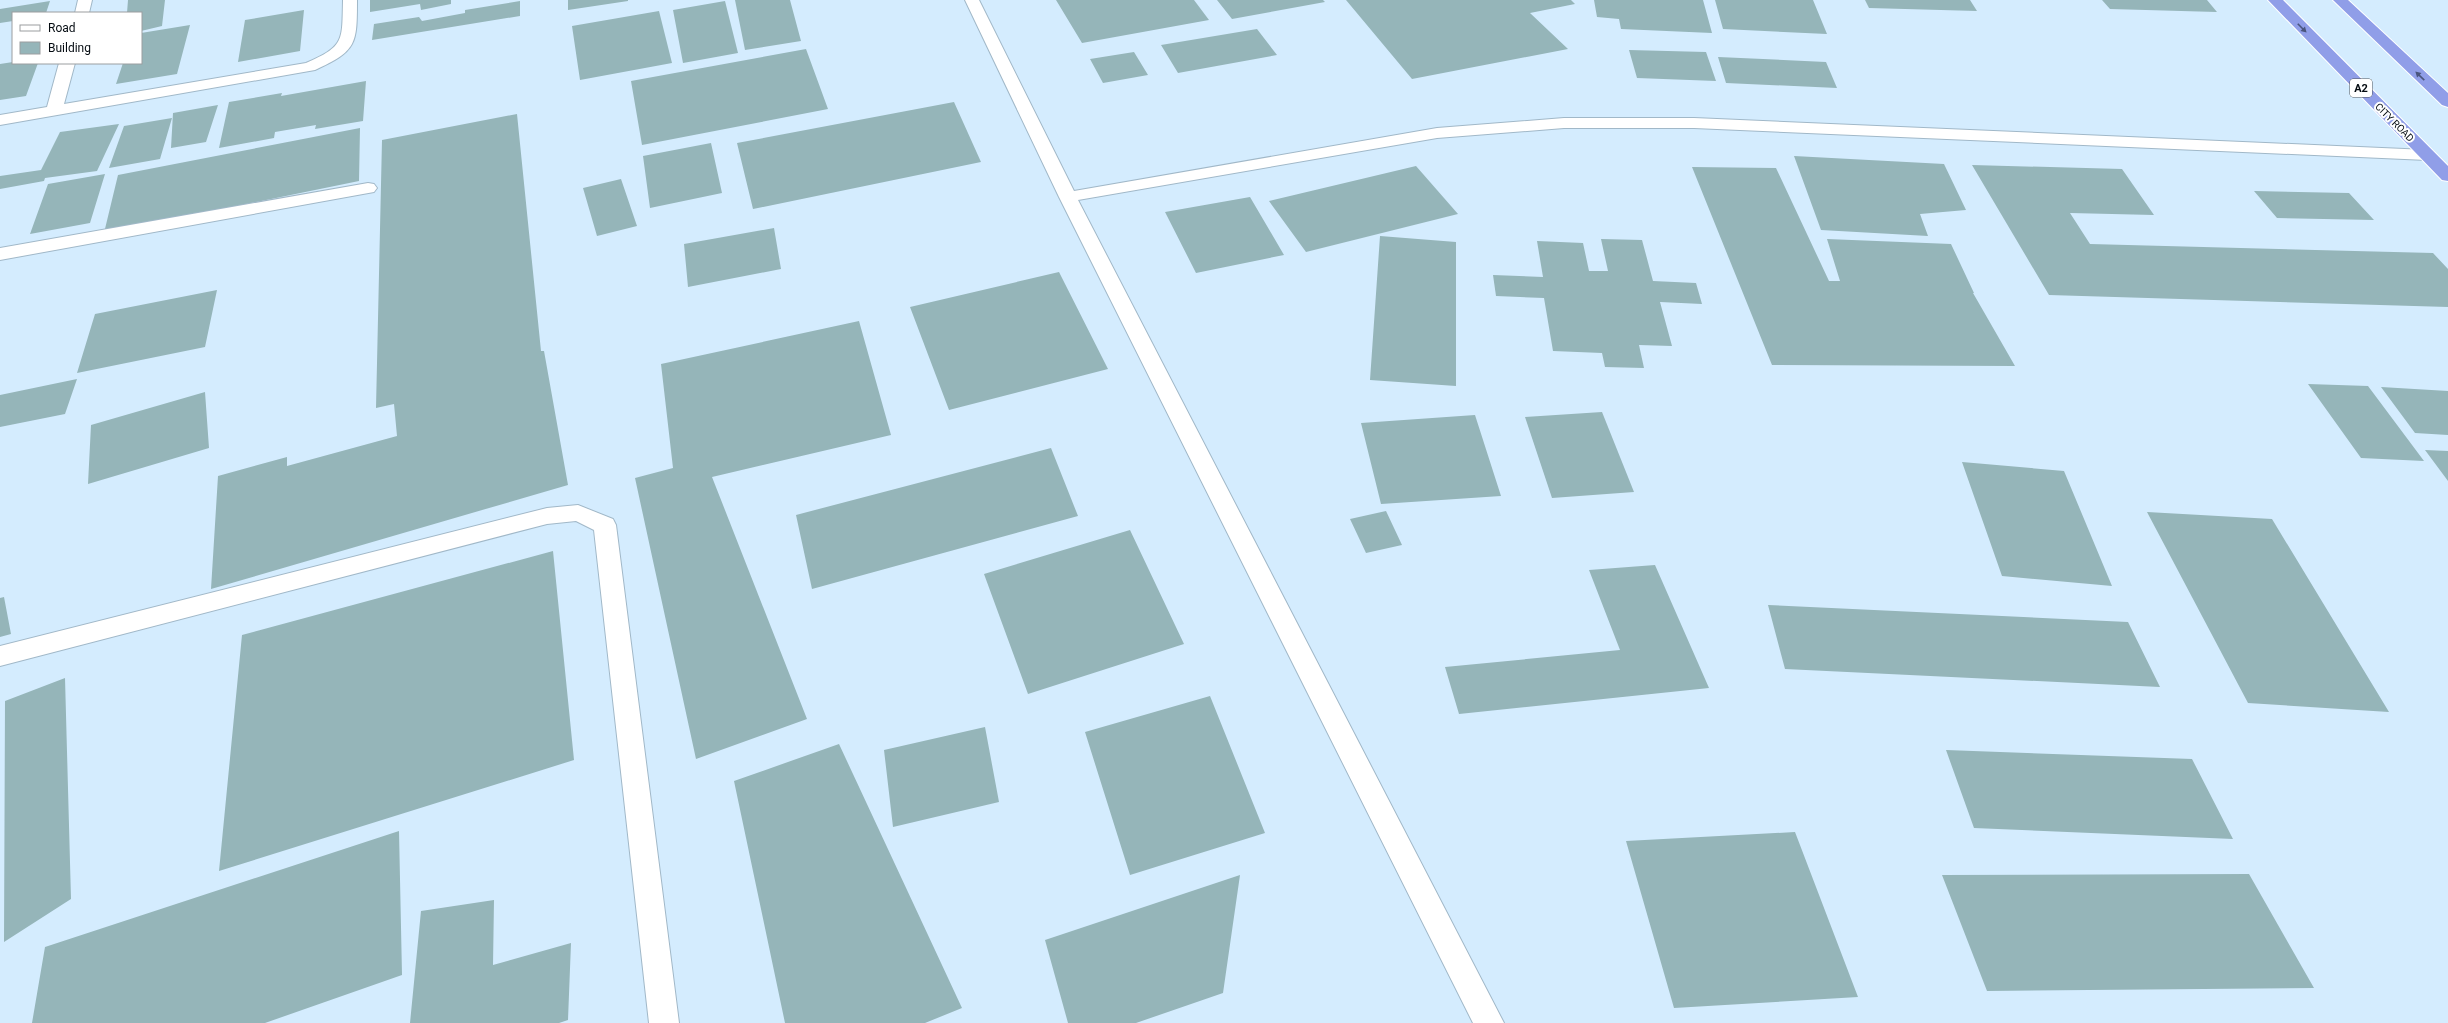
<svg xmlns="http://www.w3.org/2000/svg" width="2448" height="1023" viewBox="0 0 2448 1023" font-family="Roboto,sans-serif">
  <rect width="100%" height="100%" fill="#d4ecfe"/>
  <path fill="#95b5b9" d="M128,0H165L162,26L141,31V13H127Z
    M370,0H451V4L421,10L420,4L370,12Z
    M568,0H628V1L568,10Z
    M735,0H790L801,41L745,50Z
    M1056,0H1194L1209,20L1082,43Z
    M1217,0H1323L1325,2L1232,19Z
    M1346,0H1571L1575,4L1530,13L1568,49L1412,79Z
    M1594,0H1703L1712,33L1621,29L1619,19L1597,17Z
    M1715,0H1813L1827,34L1723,29Z
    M1865,0H1970L1977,11L1869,8Z
    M2102,0H2207L2217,12L2110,9Z
    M50,1L46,13H13V21L0,23V9Z
    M520,1V16L372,40L374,24L419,17L422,21L465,13V10Z
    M725,1L738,53L683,63L673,10Z
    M304,10L300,51L238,62L245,20Z
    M659,11L672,63L580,80L572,26Z
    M190,25L177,74L116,84L123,63H141V33Z
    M1257,29L1277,55L1178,73L1161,45Z
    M806,49L828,109L642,145L631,81Z
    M1629,50L1706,52L1716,81L1637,78Z
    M1134,52L1148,75L1103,83L1090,59Z
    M1718,57L1826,62L1837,88L1726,83Z
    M13,62L38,63L26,96L0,100V64Z
    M366,81L363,121L315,129L316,125L275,132L274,138L219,148L229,102L282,93L281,96Z
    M954,102L981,162L753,209L737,143Z
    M218,105L206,142L171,148L173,113Z
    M517,114L541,351H544L568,485L211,589L218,476L287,457V466L397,436L394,404L376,408L382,140Z
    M172,118L160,159L109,168L124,126Z
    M119,124L97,171L45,178L44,181L0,189V176L41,170L60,132Z
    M360,128L359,181L104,233L118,175Z
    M711,143L722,193L650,208L643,156Z
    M1794,156L1944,164L1966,210L1920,214L1928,236L1821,230Z
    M1972,165L2122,169L2154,215L2070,213L2090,244L2433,253L2448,269V307L2049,295Z
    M1416,166L1458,214L1306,252L1269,201Z
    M1692,167L1776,168L1829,281H1840L1827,239L1951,244L1974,293H1973L2015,366L1772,365Z
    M105,174L90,223L30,234L48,184Z
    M621,179L637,226L597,236L583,188Z
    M2254,191L2349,193L2374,220L2277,218Z
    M1250,197L1284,255L1196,273L1165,212Z
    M774,228L781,269L688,287L684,244Z
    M1380,236L1456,242V386L1370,380Z
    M1601,239L1642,240L1653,281L1696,283L1702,304L1660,302L1672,346L1639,345L1644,368L1605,367L1602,353L1553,351L1544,298L1496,296L1493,275L1543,277L1537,241L1583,243L1589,271H1608Z
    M1059,272L1108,369L949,410L910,307Z
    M217,290L205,347L77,373L95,314Z
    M859,321L891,435L712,477L807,719L696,759L635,478L673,468L661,364Z
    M77,379L65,414L0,427V395Z
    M2308,384L2368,386L2424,461L2361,458Z
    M2381,387L2448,391V435L2415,433Z
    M205,392L209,448L88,484L91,425Z
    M1602,412L1634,492L1552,498L1525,417Z
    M1475,415L1501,496L1381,504L1361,423Z
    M1051,448L1078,516L812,589L796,515Z
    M2425,450L2448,451V481Z
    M1962,462L2064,471L2112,586L2002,576Z
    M1386,511L1402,545L1366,553L1350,519Z
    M2147,512L2272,519L2389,712L2248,703Z
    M1130,530L1184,644L1028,694L984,574Z
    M553,551L574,760L219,871L242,635Z
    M1655,565L1709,688L1459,714L1445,667L1620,650L1589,570Z
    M4,597L11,634L0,637V598Z
    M1768,605L2128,622L2160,687L1785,669Z
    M65,678L71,899L4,942L5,701Z
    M1210,696L1265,833L1130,875L1085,732Z
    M985,727L999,802L893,827L884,750Z
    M839,744L962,1008L925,1023H785L734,781Z
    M1946,750L2192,759L2233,839L1974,828Z
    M399,831L402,975L265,1023H32L45,947Z
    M1795,832L1858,997L1674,1008L1626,841Z
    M2249,874L2314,988L1987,991L1942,875Z
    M1240,875L1223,993L1136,1023H1068L1045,940Z
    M494,900L493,965L571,943L568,1020L559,1023H410L421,911Z"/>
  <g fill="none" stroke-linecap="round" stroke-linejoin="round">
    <g stroke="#a1b8c8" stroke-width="2">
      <path id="service" d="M368,183L374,184L377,188L374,192L0,260V248Z"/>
    </g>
    <g stroke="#a1b8c8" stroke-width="2">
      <path id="minor" d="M78,0H92L89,13H75Z
        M343,0H357C357,44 357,51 315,70L0,125V115L47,107L59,63H75L64,104L306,63C345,46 342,41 343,0Z
        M965,0H979L1074,191L1437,128L1564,118H1694L2427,150L2433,151L2435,155L2433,159L2427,160L1694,128H1564L1437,138L1078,200L1504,1023H1473L1059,197Z
        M578,505L613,519L616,525L679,1023H649L594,530L576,521L547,524L0,666V646L547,508Z"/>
    </g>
    <g stroke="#fff" stroke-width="2">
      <path id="trunk" d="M2268,0H2283L2448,166V181L2442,180Z
        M2333,0H2348L2448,93V107L2442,105Z"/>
    </g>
    <use href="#service" fill="#fff" fill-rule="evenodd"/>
    <use href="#minor" fill="#fff" fill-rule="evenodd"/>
    <use href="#trunk" fill="#909ee8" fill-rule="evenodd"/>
  </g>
  <defs><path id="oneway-solid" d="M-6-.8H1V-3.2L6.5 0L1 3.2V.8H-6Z"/></defs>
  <g fill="#4a557d">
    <use href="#oneway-solid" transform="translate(2302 28) rotate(45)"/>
    <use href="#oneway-solid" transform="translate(2420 76) rotate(-136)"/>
  </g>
  <g text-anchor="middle" stroke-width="4" stroke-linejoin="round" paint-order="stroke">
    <g font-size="10" fill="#050c12" stroke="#fff">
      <text transform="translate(2395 122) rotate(45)" y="4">CITY ROAD</text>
    </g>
    <rect fill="#fff" stroke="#505559" stroke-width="1" x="2350" y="79" width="22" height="18" rx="3"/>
    <g font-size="11" font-weight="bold" fill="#050c12">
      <text x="2361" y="92">A2</text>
    </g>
  </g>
  <rect x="12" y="12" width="130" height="52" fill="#ffffff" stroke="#9b9ea0"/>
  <rect x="20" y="25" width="20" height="6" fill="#ffffff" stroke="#9b9ea0"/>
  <text x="48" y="32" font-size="12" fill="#050c12">Road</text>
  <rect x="20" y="42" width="20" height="12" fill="#95b5b9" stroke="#9b9ea0"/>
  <text x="48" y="52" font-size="12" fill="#050c12">Building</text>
</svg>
